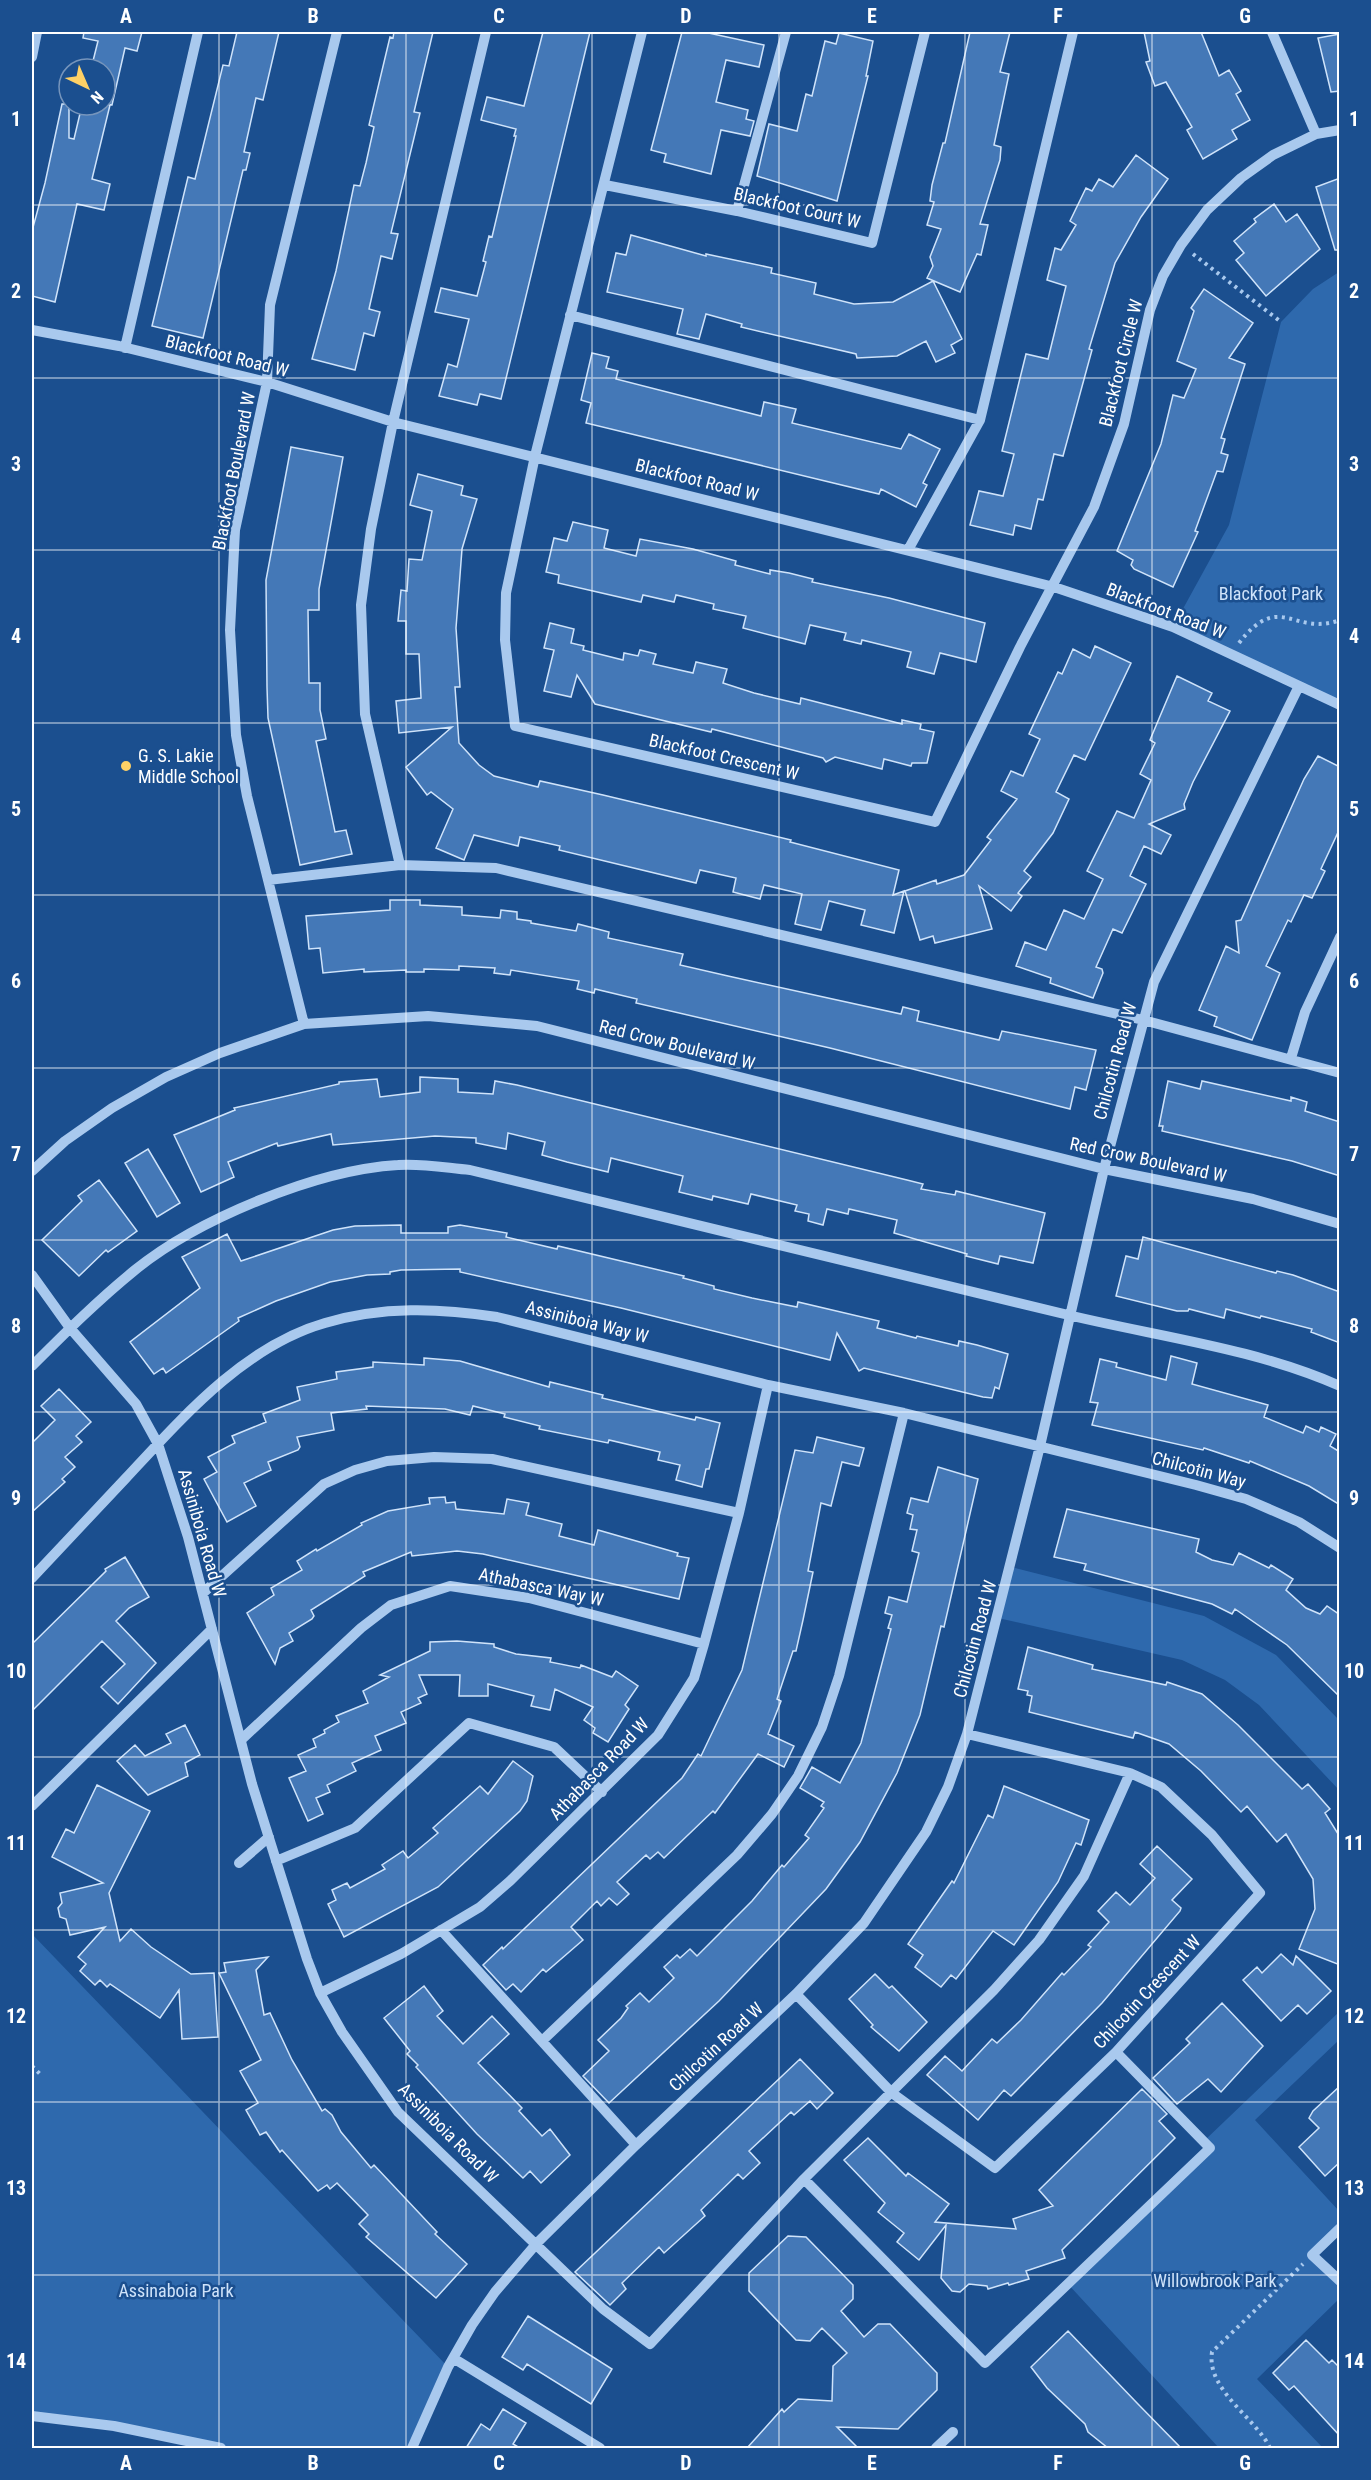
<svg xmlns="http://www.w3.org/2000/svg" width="1371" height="2480" viewBox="0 0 1371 2480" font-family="'Roboto Condensed',sans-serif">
  <rect width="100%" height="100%" fill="#1b4f8f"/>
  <path fill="#2e69ad" d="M1339,272V705L1173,627L1229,525L1281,322L1313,289Z
    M1011,1567L1204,1616L1276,1655L1339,1720V1790L1259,1705L1225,1680L1182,1660L998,1618Z
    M32,1934L448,2367L412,2448H222L32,2416Z
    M1339,2012V2040L1255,2120L1339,2211V2228L1312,2255L1339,2281V2299L1257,2379L1323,2448H1219L1067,2283L1210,2148L1204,2141Z"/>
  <path fill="#4478b7" stroke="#cfe3fa" stroke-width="1.5" d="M84,32H142L137,51L125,48L112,105L105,104V69H91L98,41L83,38Z
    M237,32H279L263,100L256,98L244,152L250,153L246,170H243L203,338L152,326L188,177L195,179L223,65L229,66Z
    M394,32H433L414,112L420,113L391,233L398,234L392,259L381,256L369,309L380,312L374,336L364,333L355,370L312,359L336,271L354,185L360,186L366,163L374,127L369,125L390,37L393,38Z
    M543,32H590L501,399L480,394L477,405L439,396L448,364L457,367L469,319L435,312L441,288L477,296L486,262L483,261L489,236L492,237L516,136H514L516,129L481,120L487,97L524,106Z
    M682,32H704L764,45L759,67L726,60L716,102L748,110L746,119L754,121L750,136L721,130L711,174L664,162L666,154L651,150Z
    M970,32H1010L1000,72L1009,74L994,145L1001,147L1000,160L980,224L988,225L981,255L977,254L960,292L927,278L933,266L930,257L941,229L927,225L934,202L930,201L932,185L943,143H945Z
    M1144,32H1201L1219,76L1229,70L1241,91L1236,94L1250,120L1232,130L1237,139L1203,159L1187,130L1192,127L1166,82L1155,86L1146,62L1150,61Z
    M839,33L873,41L866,76H868L837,201L757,176L769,124L797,131L806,94L812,96L825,41L836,44Z
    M1340,34V91L1331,92L1318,38Z
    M62,104H69V138L74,139L82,105H110L92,179L110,184L104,210L77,204L55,302L32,296V231L45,183Z
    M1136,155L1168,179L1141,217L1115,263L1089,349L1092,350L1063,456L1054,454L1043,500L1038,499L1031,529L1015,525L1013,535L970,525L979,491L1003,496L1014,454L1002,451L1026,354L1048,359L1066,286L1047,280L1055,248L1061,250L1076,225L1070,221L1086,188L1092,191L1099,179L1113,187Z
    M1340,178V250H1335L1316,187Z
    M1274,204L1286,222L1297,214L1320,249L1266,296L1236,260L1244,253L1234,241L1256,222L1254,219Z
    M631,235L706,256V254L772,268L771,273L816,283L814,294L854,304L893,302L933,281L962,339L951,345L955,353L936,362L926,341L897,356L857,358L856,354L741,327L742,324L706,314L699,339L677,334L683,309L607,292L616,253L626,255Z
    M1204,289L1253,323L1229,358L1245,364L1221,438L1225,439L1221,453L1228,455L1223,472L1217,471L1195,531L1198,532L1173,587L1134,569L1131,565L1133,560L1117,551L1161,444L1173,395L1184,398L1196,369L1177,361L1194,311L1191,308Z
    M592,353L609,357L606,368L618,371L616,379L761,416L764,402L796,409L792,423L901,449L909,434L940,449L923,483L927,485L916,507L881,489L879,494L586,423L591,403L581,400Z
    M291,447L343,457L319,589V610H308L309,683H320V710L326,739L316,741L335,832L346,830L352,854L300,865L268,718L267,687L266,580Z
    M418,474L463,486L461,495L477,499L462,549L456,628L460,687H455L459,743L479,765L494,776L538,787L540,781L603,795L791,840L790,842L899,870L893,895L904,891L894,933L861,925L865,910L829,901L821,930L795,924L802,894L764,885L760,899L733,892L736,878L700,870L696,883L559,850L560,846L520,837L518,846L474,835L464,860L436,848L453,809L431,792L427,795L406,767L452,727L399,733L396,701L421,698L419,654H406V621H398L401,590L407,591L409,559L422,560L432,511L410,505Z
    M573,522L608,530L604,548L636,556L640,539L693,549L736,561L735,565L770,574V570L789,573L813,579L812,582L889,598L985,623L976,662L940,653L934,674L907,667L911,652L862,640L861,644L844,640L846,633L810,625L805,644L743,628L746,616L713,609L714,604L676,595L674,602L643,595L641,602L558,583L559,575L546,572L554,538L567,541Z
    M550,623L574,629L571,643L584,646L583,650L623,660L624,653L638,656L640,650L656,654L653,664L693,673L696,662L727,669L723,683L754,693L800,704L801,698L902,724V720L921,724L920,729L934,732L927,763H912L911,766L884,759L882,769L835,757L826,762L823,758L712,729L711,732L595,704L577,675L571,697L544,691L554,650L544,648Z
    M1095,646L1131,663L1085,760L1074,755L1056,792L1069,799L1053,833L1024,871L1031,877L1018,893L1022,896L1011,911L979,886L992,929L935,943L933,936L920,940L905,891L936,880L937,884L964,875L991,840L987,837L1017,799L1001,791L1011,771L1023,776L1040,739L1029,734L1058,672L1062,674L1073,649L1090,658Z
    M1177,676L1212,693L1208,701L1230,711L1193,782L1184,804L1185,809L1149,824L1171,835L1161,854L1144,846L1130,876L1146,884L1122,933L1113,929L1096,967L1102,969L1103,973L1093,998L1050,983L1051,978L1016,966L1025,942L1046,950L1064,910L1084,919L1103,879L1087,871L1117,811L1134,818L1151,780L1140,774L1155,743L1150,740Z
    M1318,756L1340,767V828L1321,869L1325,871L1312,898L1304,895L1291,922L1288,920L1266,966L1280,973L1252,1040L1214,1026L1217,1017L1199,1010L1226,946L1239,953L1236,921L1241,920L1304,779Z
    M390,900H420V905L462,907V915L500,918L501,910L517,912V919L531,921V923L576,931L578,924L609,932L608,938L683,954L680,965L728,976L901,1014L903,1007L919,1011L917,1021L999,1040L1002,1031L1096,1050L1086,1090L1075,1087L1070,1109L830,1048L636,1003L637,999L595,989L594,993L577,989L579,981L511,970L510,975L494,973L495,968L459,966V970L424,969V972H406V970L364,972V969L323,973L320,948L309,949L306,916L390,910Z
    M420,1077L458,1079V1092L493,1094L495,1081L517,1085L907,1180L923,1184L921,1189L955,1195L956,1191L1045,1213L1033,1263L1000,1256L998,1264L966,1256L967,1254L894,1233L897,1220L849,1209L848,1214L827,1209L823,1225L808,1221L809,1214L795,1211L797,1205L751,1194L748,1204L713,1196L712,1200L679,1192L683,1176L611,1158L608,1172L567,1162L542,1155L545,1142L508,1133L506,1149L476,1143V1138L435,1136L333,1145L331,1134L278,1146L277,1143L228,1162L234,1177L201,1192L174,1135L235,1110L234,1108L339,1084V1082L377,1079L380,1097L420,1092Z
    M1168,1081L1200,1089L1202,1081L1291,1101V1097L1307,1102L1305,1111L1340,1122V1176L1292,1161L1162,1131L1163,1126H1159Z
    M148,1149L180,1203L157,1217L125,1163Z
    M99,1180L137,1231L108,1252L106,1250L79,1276L42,1240L82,1201L78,1196Z
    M401,1225V1233H448V1227L460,1225L507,1233L506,1237L557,1249L558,1246L684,1276L683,1278L714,1286V1289L752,1298L797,1307L798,1302L879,1321L877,1328L916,1338L917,1336L958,1346L959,1341L977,1345L1008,1354L999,1389L995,1387L992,1398L983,1397L864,1368L859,1371L837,1333L830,1360L621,1308L460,1272V1269L401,1270L390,1272V1274L367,1275L330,1282L276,1301L238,1318L239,1321L166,1373L163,1368L154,1374L130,1342L200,1288L182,1257L227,1234L241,1261L333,1230L355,1226Z
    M1143,1237L1276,1273L1277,1271L1293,1275L1340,1292V1343L1311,1332L1312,1329L1261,1316L1260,1318L1226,1309L1224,1318L1189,1309L1188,1311H1177L1116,1296L1126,1256L1138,1259Z
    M1171,1356L1197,1363L1192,1384L1268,1405L1264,1417L1303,1433L1306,1426L1319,1432L1321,1427L1336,1434L1330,1446L1340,1452V1505L1309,1486L1250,1461L1249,1463L1204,1448L1203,1450L1092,1425L1098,1403L1090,1402L1100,1359L1117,1363L1116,1367L1166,1380Z
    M424,1358L460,1361L549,1387L550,1382L603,1395L602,1398L695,1420L696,1417L720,1423L709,1469H706L702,1487L676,1480L680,1465L658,1460L660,1452L609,1440L608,1443L539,1429L540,1426L504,1417L505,1414L473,1406L470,1415L445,1409L366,1406L367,1409L331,1413L334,1430L297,1437L300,1447L298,1450L268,1462L271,1470L244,1483L256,1506L227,1522L204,1479L217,1472L208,1457L235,1443L232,1436L266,1422L263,1414L300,1400L297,1387L337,1379L336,1372L373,1367V1362L424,1365Z
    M59,1389L91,1422L76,1436L82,1442L65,1457L75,1467L62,1479L65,1482L32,1512V1443L55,1420L41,1406Z
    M817,1437L864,1448L859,1466L842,1462L831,1506L821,1503L808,1571L813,1572L803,1620L796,1651H793L777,1699L781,1701L768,1734L794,1746L784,1767L758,1754L715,1813L713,1811L664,1858L658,1852L650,1859L646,1855L617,1882L629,1894L617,1905L609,1898L601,1906L597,1901L571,1927L583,1940L546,1972L543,1969L521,1992L513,1984L506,1990L483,1965L502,1947L503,1949L682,1778L698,1754L701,1756L742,1670L795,1450L813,1453Z
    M938,1467L978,1479L944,1627L941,1626L920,1715L897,1773L860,1842L826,1889L719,2001L609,2103L583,2076L609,2051L598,2040L621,2018L628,2008L626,2006L640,1993L649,2002L674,1978L664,1967L677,1955L680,1958L690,1949L697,1956L752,1901L782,1865L784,1867L809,1838L805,1835L824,1808L821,1806L824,1802L800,1788L812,1767L840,1783L861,1743L891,1629L888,1628L892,1615L885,1613L889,1597L907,1602L919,1553L912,1551L917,1530L910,1529L913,1515L907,1513L911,1498L928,1502Z
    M445,1497L446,1503L455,1502L456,1509L504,1514L507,1499L529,1503L526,1515L562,1524L559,1536L594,1545L598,1530L678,1553L677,1556L689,1558L679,1599L483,1554L457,1551L412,1556L411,1552L363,1572L365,1576L311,1610L314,1616L312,1619L289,1633L293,1641L280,1648L275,1664L247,1613L274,1595L271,1588L302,1570L297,1561L316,1549L317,1551L362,1525L361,1523L388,1511L430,1504L429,1498Z
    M1067,1509L1199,1539L1196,1552L1212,1560L1233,1565L1239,1553L1269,1568L1271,1565L1293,1579L1286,1590L1306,1608L1320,1614L1327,1606L1340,1615V1697L1287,1645L1235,1609L1232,1614L1212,1604L1084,1570L1086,1564L1054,1557Z
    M125,1557L149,1597L129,1608L116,1621L156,1663L118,1704L101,1687L125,1664L102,1641L32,1711V1644L106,1571L105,1569Z
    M457,1641L494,1644V1647L516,1654L551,1658L550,1662L580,1668L581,1665L612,1677L616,1671L638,1686L625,1705L629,1709L608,1742L593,1733L595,1728L584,1720L593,1707L555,1689L550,1710L531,1706L534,1696L488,1684V1696H459L460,1675H419L427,1694L418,1698L421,1703L401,1712L406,1723L375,1736L381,1750L352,1763L356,1771L327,1785L330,1792L316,1798L323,1814L308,1821L289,1778L306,1771L298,1755L316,1747L313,1739L325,1733L324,1730L339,1722L336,1716L368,1703L363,1691L389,1677L380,1675L430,1651V1642Z
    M1028,1647L1093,1665L1092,1669L1166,1685L1167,1682L1202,1694L1238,1725L1302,1789L1308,1784L1330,1809L1325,1813L1340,1837V1965L1299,1949L1315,1909L1313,1879L1286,1834L1277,1842L1247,1806L1241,1812L1201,1771L1169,1744L1135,1732L1133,1738L1029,1712L1032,1696L1027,1695L1028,1691L1018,1689Z
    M185,1725L200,1755L185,1763L188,1776L148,1795L117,1761L135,1745L145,1756L171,1743L166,1734Z
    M513,1761L533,1776L527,1801L520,1811L438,1887L344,1937L328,1904L336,1900L332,1890L347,1883L350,1888L385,1869L382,1865L403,1851L408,1858L438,1833L433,1828L480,1786L488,1794Z
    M97,1785L150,1811L109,1893L120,1941L131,1929L151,1947L191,1974L214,1973L218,2037L182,2039L179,1990L160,2018L110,1984L107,1987L100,1980L95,1985L80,1971L86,1964L78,1957L105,1927L70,1935L66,1919L60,1917L58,1908L62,1903L60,1893L103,1883L52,1857L66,1829L74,1833Z
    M1004,1786L1089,1820L1081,1845L1076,1843L1058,1882L1014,1945L993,1931L956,1979L951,1975L941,1987L915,1967L923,1955L908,1944L952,1881L954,1883L988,1815L993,1818Z
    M1157,1846L1192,1879L1172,1900L1181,1908L1180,1911L1102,2003L1011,2096L1004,2090L978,2120L927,2075L945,2056L962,2071L992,2039L997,2043L1021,2020L1062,1973L1064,1975L1091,1947L1088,1945L1109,1922L1098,1911L1116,1892L1130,1905L1155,1878L1140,1864Z
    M1281,1954L1293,1965L1296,1956L1331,1991L1307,2014L1298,2005L1281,2021L1243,1980L1257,1967L1262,1973Z
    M268,1957L256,1970L264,2015L270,2013L292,2060L322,2111L325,2109L332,2115L341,2132L371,2168L374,2165L437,2232L435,2234L467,2264L436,2298L366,2237L369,2234L359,2224L368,2215L337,2183L330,2189L327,2185L318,2191L282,2150L280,2152L266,2132L260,2135L246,2110L258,2103L240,2071L261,2060L219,1973L226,1972L224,1963Z
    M875,1974L889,1988L892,1986L927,2022L899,2051L871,2027L873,2025L849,1999Z
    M424,1986L443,2011L437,2016L463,2044L492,2016L509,2034L478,2063L522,2108L519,2111L542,2136L550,2129L570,2155L541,2183L530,2171L523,2178L477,2134L416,2067L418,2065L407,2054L410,2051L384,2018Z
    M1222,2003L1263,2046L1221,2092L1208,2079L1177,2104L1153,2078L1190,2043L1186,2039Z
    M800,2059L833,2093L817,2109L810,2101L794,2115L791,2112L749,2151L760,2163L743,2179L738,2174L701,2210L705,2216L664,2253L659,2247L622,2283L626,2289L610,2305L608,2303L575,2272Z
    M1340,2086V2162L1325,2176L1299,2147L1319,2128L1309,2118L1313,2111Z
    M1142,2089L1167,2114L1159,2121L1175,2138L1062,2250L1065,2258L1026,2271L1029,2279L1009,2285L1008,2283L988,2289L987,2286L969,2284L960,2292L952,2291L941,2278L946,2225L919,2260L897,2242L904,2233L878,2212L885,2203L844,2160L868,2138L906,2176L908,2173L949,2204L935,2222L1016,2229L1013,2219L1053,2206L1039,2190Z
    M788,2236L806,2237L853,2285V2299L841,2311L864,2337L878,2324H890L937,2373V2390L898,2429L837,2427L858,2448H747L782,2409L784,2412L798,2399L832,2401L833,2366L847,2353L822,2328L810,2341L796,2340L749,2291V2273Z
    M528,2316L612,2369L591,2404L527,2364L523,2370L502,2357Z
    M1068,2331L1137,2403L1181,2448H1108L1088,2432L1085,2424L1047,2388L1031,2367Z
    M1306,2340L1329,2363L1332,2360L1340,2368V2436L1294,2386L1289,2390L1273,2373Z
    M503,2409L526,2423L513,2444L520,2448H466L481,2424L490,2430Z"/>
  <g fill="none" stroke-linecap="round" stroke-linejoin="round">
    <path stroke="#a9c9ee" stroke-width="4" stroke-dasharray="3 4.5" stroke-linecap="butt" d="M1193,254L1281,322
      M1239,643C1280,590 1293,637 1340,620
      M32,2066L42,2076
      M1270,2448C1256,2418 1206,2390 1212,2352L1303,2264"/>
    <path stroke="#a9c9ee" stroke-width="10" d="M642,32L535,456L506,593L505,640L515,726L935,822L1020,647L1094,507L1124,424L1150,310L1163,276L1181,245L1207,210L1241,178L1273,155L1316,134L1340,130
      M1272,32L1316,134
      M32,57L37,32
      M605,185L737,211L872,243L925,32
      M737,211L786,32
      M570,315L980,420
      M32,330L119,346L267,382L393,422L1054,587L1173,627L1340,705
      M125,348L198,32
      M908,550L980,420L1073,32
      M400,865L365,714L361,605L371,529L393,422L486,32
      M268,880L400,865L496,868L1143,1020L1340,1073
      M304,1024L247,796L236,735L230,630L235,530L267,382L270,305L337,32
      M1291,1058L1305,1012L1340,937
      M32,1171L65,1141L112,1108L166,1077L220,1053L304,1024L428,1016L537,1026L1104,1169L1253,1199L1340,1224
      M32,1275L70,1328L136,1404L158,1444L188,1537L252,1784L307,1959L320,1993L342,2032L398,2112L603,2309L650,2344L804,2179L994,1990L1039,1940L1084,1876L1130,1773
      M32,1366C65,1333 98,1300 135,1270C198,1219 316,1170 398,1165C421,1163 447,1168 470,1170C666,1219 863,1266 1060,1313C1152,1336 1252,1347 1340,1386
      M32,1578C63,1545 94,1512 126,1478C181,1419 244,1346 325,1323C382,1306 439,1308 497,1317L768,1385L904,1413L1196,1485L1246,1499L1299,1522L1340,1548
      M203,1593L324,1484L355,1470L387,1461L434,1457L492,1459L739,1513
      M242,1739L361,1628L391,1605L450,1586L529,1598L704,1644
      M32,1806L212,1629
      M276,1861L355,1828L469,1723L554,1747L602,1792
      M239,1863L269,1837
      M441,1930L636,2145
      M320,1993L401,1954L480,1907L510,1881L658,1735L694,1678L704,1644L739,1513L768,1385
      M796,1994L892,2093L995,2168L1116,2052L1260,1893L1212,1835L1161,1787L1130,1773L967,1734
      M542,2041L737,1855L772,1814L798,1776L822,1727L839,1676L904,1413
      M804,2179L985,2363L1210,2148L1116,2052
      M1340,2228L1312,2255L1340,2281
      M453,2358L600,2448
      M32,2416L114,2426L221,2448
      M412,2448L448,2367L472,2325L495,2292L537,2243L636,2145L796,1994L864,1923L926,1832L948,1787L967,1734L1040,1446L1104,1169L1154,982L1299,686
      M936,2448L953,2432"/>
  </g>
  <path fill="none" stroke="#fff" stroke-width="1.5" stroke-opacity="0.55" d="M219,32V2448M406,32V2448M592,32V2448M779,32V2448M965,32V2448M1152,32V2448M32,205H1340M32,378H1340M32,550H1340M32,723H1340M32,895H1340M32,1068H1340M32,1240H1340M32,1412H1340M32,1585H1340M32,1757H1340M32,1930H1340M32,2102H1340M32,2275H1340"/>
  <circle fill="#ffd166" stroke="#1b4f8f" stroke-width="2" cx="126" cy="766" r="6"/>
  <g text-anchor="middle" stroke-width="5" stroke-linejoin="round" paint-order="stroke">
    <g font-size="18" fill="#fff" stroke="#1b4f8f">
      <text transform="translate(797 208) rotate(13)" y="6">Blackfoot Court W</text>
      <text transform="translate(227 356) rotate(14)" y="6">Blackfoot Road W</text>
      <text transform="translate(1121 363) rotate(-76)" y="6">Blackfoot Circle W</text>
      <text transform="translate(234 471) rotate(-79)" y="6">Blackfoot Boulevard W</text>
      <text transform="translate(697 480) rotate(14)" y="6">Blackfoot Road W</text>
      <text transform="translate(1166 611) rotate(21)" y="6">Blackfoot Road W</text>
      <text transform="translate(724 757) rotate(13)" y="6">Blackfoot Crescent W</text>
      <text transform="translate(677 1045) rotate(14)" y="6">Red Crow Boulevard W</text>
      <text transform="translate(1115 1061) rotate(-75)" y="6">Chilcotin Road W</text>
      <text transform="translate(1148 1160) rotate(12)" y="6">Red Crow Boulevard W</text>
      <text transform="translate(587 1322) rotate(14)" y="6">Assiniboia Way W</text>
      <text transform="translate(1199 1470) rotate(15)" y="6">Chilcotin Way</text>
      <text transform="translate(202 1533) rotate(74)" y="6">Assiniboia Road W</text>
      <text transform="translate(541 1587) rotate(12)" y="6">Athabasca Way W</text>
      <text transform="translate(975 1639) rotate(-75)" y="6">Chilcotin Road W</text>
      <text transform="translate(599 1769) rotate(-46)" y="6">Athabasca Road W</text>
      <text transform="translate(1147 1992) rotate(-47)" y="6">Chilcotin Crescent W</text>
      <text transform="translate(716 2047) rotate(-43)" y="6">Chilcotin Road W</text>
      <text transform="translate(448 2133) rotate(45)" y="6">Assiniboia Road W</text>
    </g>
    <g font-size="18" fill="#cfe3fa" stroke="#1b4f8f">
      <text x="1271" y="600">Blackfoot Park</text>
      <text x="1215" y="2287">Willowbrook Park</text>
      <text x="176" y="2297">Assinaboia Park</text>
    </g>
    <g font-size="18" fill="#fff" stroke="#1b4f8f" text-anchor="start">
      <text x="138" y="762">G. S. Lakie<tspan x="138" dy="21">Middle School</tspan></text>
    </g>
  </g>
  <rect width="1371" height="2480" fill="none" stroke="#1b4f8f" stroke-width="66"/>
  <g transform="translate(87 87) rotate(136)"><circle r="28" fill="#1b4f8f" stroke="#7695bc" stroke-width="1.5"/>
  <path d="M0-4.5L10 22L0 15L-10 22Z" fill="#ffd166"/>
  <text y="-9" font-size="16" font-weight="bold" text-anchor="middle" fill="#ffffff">N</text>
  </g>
  <rect x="33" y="33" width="1305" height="2414" fill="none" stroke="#fff" stroke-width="2"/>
  <g font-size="20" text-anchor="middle" font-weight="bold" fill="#fff">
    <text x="126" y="23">A</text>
    <text x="313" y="23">B</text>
    <text x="499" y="23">C</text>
    <text x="686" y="23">D</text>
    <text x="872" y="23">E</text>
    <text x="1058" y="23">F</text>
    <text x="1245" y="23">G</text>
    <text x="16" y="126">1</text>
    <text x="1354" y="126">1</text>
    <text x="16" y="298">2</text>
    <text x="1354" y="298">2</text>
    <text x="16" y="471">3</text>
    <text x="1354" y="471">3</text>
    <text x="16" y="643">4</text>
    <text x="1354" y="643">4</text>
    <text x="16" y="816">5</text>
    <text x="1354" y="816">5</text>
    <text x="16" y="988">6</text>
    <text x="1354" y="988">6</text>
    <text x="16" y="1161">7</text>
    <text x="1354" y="1161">7</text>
    <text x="16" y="1333">8</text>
    <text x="1354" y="1333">8</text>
    <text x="16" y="1505">9</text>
    <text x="1354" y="1505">9</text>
    <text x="16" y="1678">10</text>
    <text x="1354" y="1678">10</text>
    <text x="16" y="1850">11</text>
    <text x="1354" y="1850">11</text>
    <text x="16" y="2023">12</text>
    <text x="1354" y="2023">12</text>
    <text x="16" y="2195">13</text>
    <text x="1354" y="2195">13</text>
    <text x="16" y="2368">14</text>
    <text x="1354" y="2368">14</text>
    <text x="126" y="2470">A</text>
    <text x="313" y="2470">B</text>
    <text x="499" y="2470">C</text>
    <text x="686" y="2470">D</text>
    <text x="872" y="2470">E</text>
    <text x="1058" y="2470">F</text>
    <text x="1245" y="2470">G</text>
  </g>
</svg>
